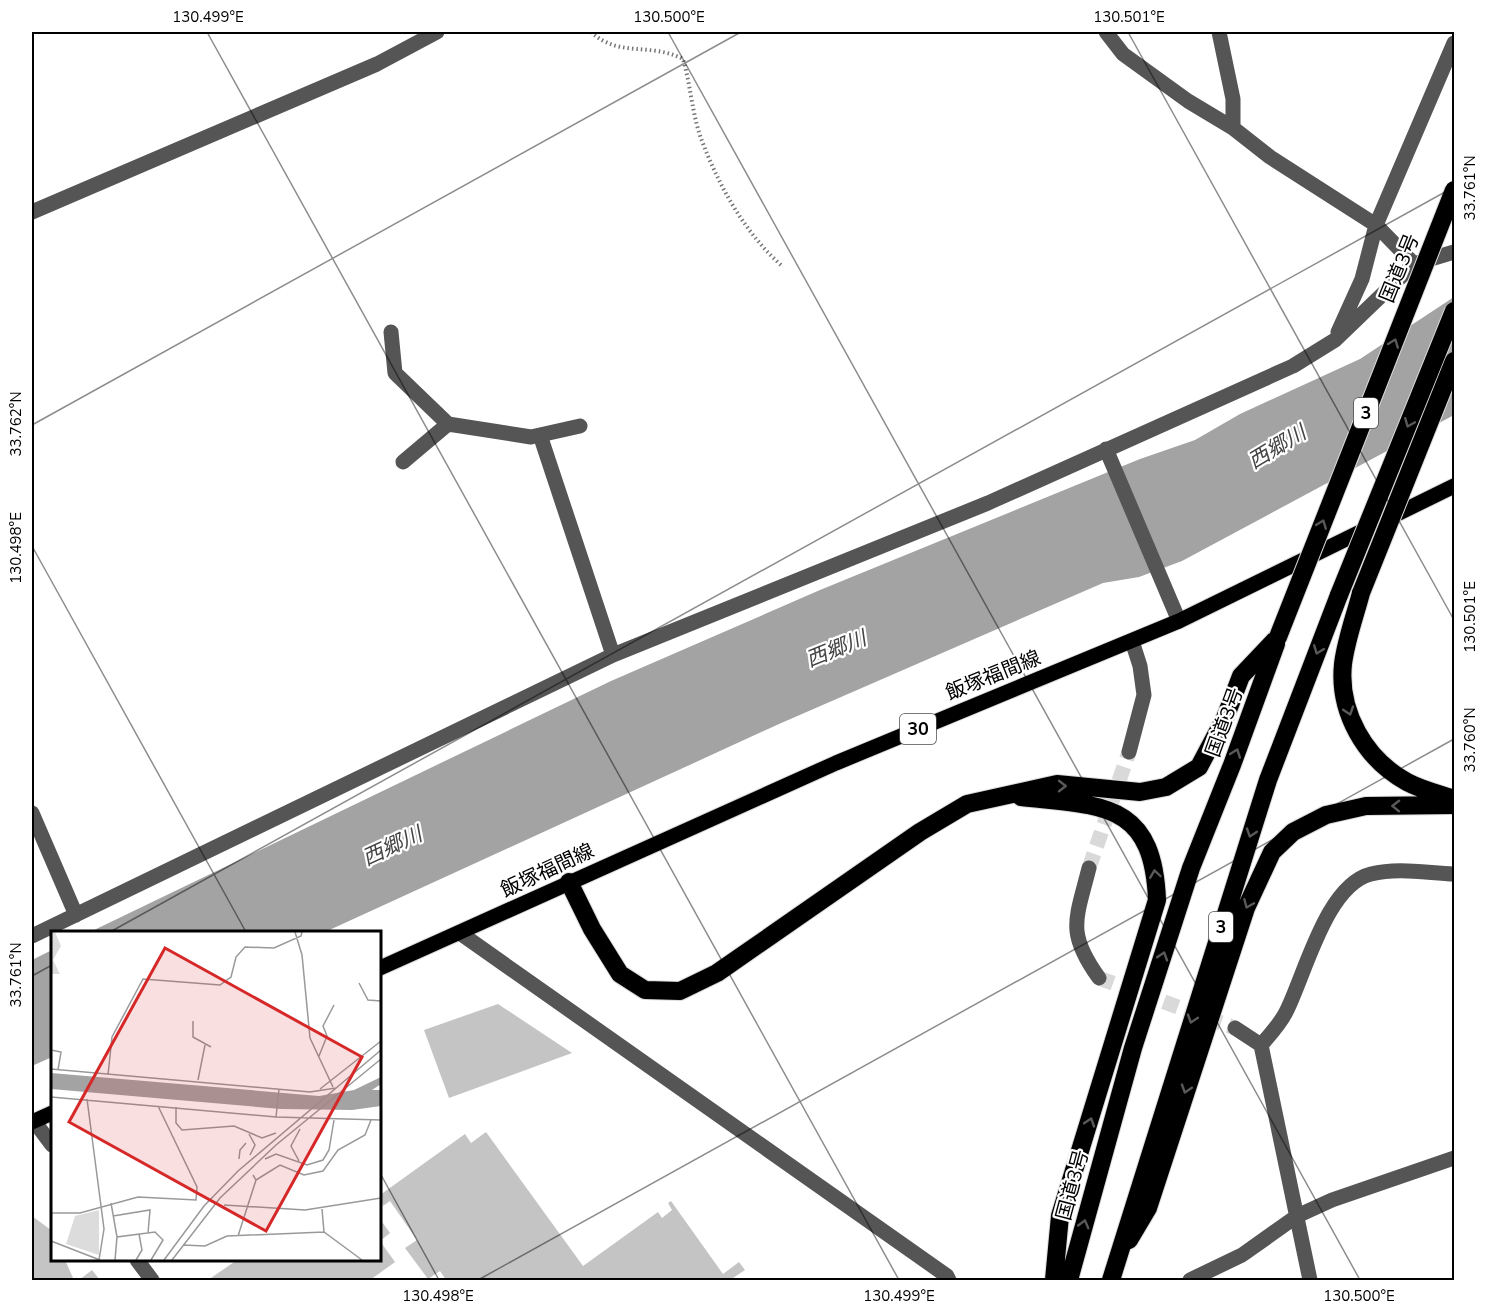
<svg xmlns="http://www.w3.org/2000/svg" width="1486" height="1312" viewBox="0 0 1486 1312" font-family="'Nunito Sans','Noto Sans JP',sans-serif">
  <rect width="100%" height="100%" fill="#fff"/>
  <path fill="#a3a3a3" d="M1454,297V415L1182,561L1139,577L1103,583L779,724L325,932H90L611,681L820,590L1140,459L1195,440L1240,414L1360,359Z
    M52,950V1057L32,1066V960Z"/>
  <path fill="#c4c4c4" d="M498,1004L572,1053L449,1098L424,1030Z
    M486,1132L583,1266L658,1212L662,1218L672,1210L668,1203L671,1201L723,1274L739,1262L745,1270L730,1280H446L440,1271L428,1279L405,1248L417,1240L390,1201L383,1206L380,1195L465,1134L471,1143Z
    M32,1216L51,1230L52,1260H65L74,1280H32Z
    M380,1219L390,1233L380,1241Z
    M380,1241L395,1262L370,1280H208L237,1260H380Z
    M92,1270L100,1280H79Z"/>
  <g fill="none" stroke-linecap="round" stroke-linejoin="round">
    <path stroke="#d9d9d9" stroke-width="15" stroke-dasharray="15 8" stroke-linecap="butt" d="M1089,868L1129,752
      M1099,978L1235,1028"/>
    <g stroke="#dbdbdb" stroke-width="17">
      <path id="major" d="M380,968L836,763L1179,621L1454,486
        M32,1122L52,1113"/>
    </g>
    <g stroke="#dbdbdb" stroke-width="20">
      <path id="highway" d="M1361,593C1355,616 1346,640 1343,664C1338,712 1365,759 1407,782C1422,790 1439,794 1454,799
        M1021,797C1102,806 1153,801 1157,900L1060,1216L1054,1280
        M569,882L592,929L620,974L645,990L680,991L717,973L920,832L967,804L1057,784L1140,792L1166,787L1199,767L1225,718L1241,676L1278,637
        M1129,1240L1148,1208L1246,908L1272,852L1293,832L1326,815L1366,806L1454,805
        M1069,1280L1133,1048L1191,868L1232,765L1276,644
        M1111,1280L1268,780L1339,595"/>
    </g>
    <path stroke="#777" stroke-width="4" stroke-dasharray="1.5 3" stroke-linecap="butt" d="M591,32C619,58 650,42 683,59C691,86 692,115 702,141C719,186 745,233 781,265"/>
    <path stroke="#555" stroke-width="15" d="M1106,32L1123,54L1188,101L1233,128L1270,157L1376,225L1414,264
      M1219,32L1233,99V128
      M32,212L377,64L437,32
      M391,332L395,373L448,424L531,437L580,426
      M1338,332L1362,279L1376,225L1454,43
      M540,435L613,655
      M1106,449L1179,621
      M403,462L448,424
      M1129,752L1144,695L1140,666L1132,641
      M32,813L76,915
      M1089,868C1076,920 1066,932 1099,978
      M460,933L947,1276L949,1280
      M32,936L613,655L988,503L1293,366L1335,340L1414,264L1454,252
      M1235,1028L1261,1045L1310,1280
      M1261,1045C1270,1035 1280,1024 1286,1012C1305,975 1326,885 1371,874C1398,867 1427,873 1454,874
      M34,1121L52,1145
      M137,1260L152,1280
      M1190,1280L1242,1255L1297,1216L1332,1200L1454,1158"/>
    <use href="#major" stroke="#000" stroke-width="15"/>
    <use href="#highway" stroke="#000" stroke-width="18"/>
    <g stroke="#dbdbdb" stroke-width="20" stroke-linecap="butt">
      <path id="highway-bridge" d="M1361,593L1454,361
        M1339,595L1454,311
        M1278,637L1454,190"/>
    </g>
    <use href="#highway-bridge" stroke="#000" stroke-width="18"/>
  </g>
  <defs><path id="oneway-chevron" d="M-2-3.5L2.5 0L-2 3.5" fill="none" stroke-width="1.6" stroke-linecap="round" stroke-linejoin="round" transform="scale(1.5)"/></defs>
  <g stroke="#595959">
    <use href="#oneway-chevron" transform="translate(1394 343) rotate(-69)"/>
    <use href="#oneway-chevron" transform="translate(1409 423) rotate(112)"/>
    <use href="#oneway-chevron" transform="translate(1322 524) rotate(-69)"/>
    <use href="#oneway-chevron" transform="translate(1318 650) rotate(111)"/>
    <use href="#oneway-chevron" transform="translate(1349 711) rotate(72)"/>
    <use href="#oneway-chevron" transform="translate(1236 753) rotate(-70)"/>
    <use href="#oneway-chevron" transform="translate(1062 786)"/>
    <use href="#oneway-chevron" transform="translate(1396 806) rotate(-179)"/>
    <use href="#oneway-chevron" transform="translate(1251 833) rotate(108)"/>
    <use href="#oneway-chevron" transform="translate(1155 874) rotate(-98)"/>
    <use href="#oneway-chevron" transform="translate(1248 904) rotate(113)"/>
    <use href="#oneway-chevron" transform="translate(1163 956) rotate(-72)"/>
    <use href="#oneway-chevron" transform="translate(1192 1019) rotate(108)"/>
    <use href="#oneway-chevron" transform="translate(1186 1089) rotate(108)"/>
    <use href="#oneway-chevron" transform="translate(1090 1122) rotate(-72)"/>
    <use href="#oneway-chevron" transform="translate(1084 1224) rotate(-75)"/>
  </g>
  <path fill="none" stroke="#000" stroke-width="1.5" stroke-opacity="0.45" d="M207,32L899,1280M668,32L1360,1280M1128,32L1454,620M32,425L741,32M32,546L246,932M110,932L1454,187M32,976L52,965M380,1173L439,1280M478,1280L1454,739"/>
  <g text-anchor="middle" stroke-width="4.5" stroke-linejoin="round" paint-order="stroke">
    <g fill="#fff" stroke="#4c4c4c" stroke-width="1.5">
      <rect x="1354" y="398" width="24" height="30" rx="4.5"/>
      <rect x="900" y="714" width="36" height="30" rx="4.5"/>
      <rect x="1209" y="912" width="24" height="30" rx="4.5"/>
    </g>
    <g font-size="18" font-weight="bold" fill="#000">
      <text x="1366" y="419">3</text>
      <text x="918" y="735">30</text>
      <text x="1221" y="933">3</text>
    </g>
    <g font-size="20" fill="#000" stroke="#fff">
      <text transform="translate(1399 268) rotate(-68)" y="7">国道3号</text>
      <text transform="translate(993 675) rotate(-22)" y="7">飯塚福間線</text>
      <text transform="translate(1224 722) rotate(-70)" y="7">国道3号</text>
      <text transform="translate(547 870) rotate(-25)" y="7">飯塚福間線</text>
      <text transform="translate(1072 1185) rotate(-75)" y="7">国道3号</text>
    </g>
    <g font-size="21" font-style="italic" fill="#444" stroke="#fff">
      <text transform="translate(1277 447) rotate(-31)" y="7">西郷川</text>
      <text transform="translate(836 649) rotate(-22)" y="7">西郷川</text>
      <text transform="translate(392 846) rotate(-25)" y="7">西郷川</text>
    </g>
  </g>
  <g transform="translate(51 931)">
    <rect width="330" height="330" fill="#fff"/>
    <path d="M0,1H4L10,15L2,29L9,43H0ZM48,279V324L15,313L24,285Z" fill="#dcdcdc"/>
    <path d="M0,142L268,165L303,159L330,146V153L321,159H330V175L301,179L230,178L0,158Z" fill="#a3a3a3"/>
    <path fill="none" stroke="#999" stroke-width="1.5" d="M244,1L251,24L259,107L282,156M308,52L317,69L330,70M142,90V106L160,116M0,119L10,121L7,139M268,125L276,105L272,95L283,74M0,138L259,161L285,157M57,144L61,106L92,48L169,54L180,46L185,26L194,16L223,17L250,5L251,1M147,149L154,114M269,158L330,110M0,166L225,186L330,189M36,168L53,298L48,329M125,176V192L131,199L183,195L211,207L225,202M225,186L228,158M198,203L204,214L199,224M188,228L189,219L195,212M214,228L225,223L256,234L272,229L278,219L283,189M248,230L240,215L249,198M205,249L229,234L253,244L272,240L287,219L314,204L320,189M60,272L66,306M173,274L254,279L330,267M271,278L273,301M0,282H29L87,266L145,269L146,256L107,175M62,285L99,279L97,302M187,305L205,249L202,244M0,310L49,329M132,314L154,315L176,305L273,301L311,329M64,329L66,306L104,301L112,309L100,329M85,329L91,319L88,303M113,329L153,275L187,240L330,119M121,329L169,267L225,214L330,128"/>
    <path fill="#d62828" fill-opacity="0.15" stroke="#d62828" stroke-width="3" d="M114,17L311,126L215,300L18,191Z"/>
    <rect width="330" height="330" fill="none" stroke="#000" stroke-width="3"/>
  </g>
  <rect width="1486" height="1312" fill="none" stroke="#ffffff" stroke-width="66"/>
  <rect x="33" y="33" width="1420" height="1246" fill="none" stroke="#000" stroke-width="2"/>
  <g font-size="15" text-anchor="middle" fill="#000">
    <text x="208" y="22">130.499°E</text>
    <text x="669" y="22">130.500°E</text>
    <text x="1129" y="22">130.501°E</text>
    <text transform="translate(1470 188) rotate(-90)" y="5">33.761°N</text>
    <text transform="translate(16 424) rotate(-90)" y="5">33.762°N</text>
    <text transform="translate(16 548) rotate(-90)" y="5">130.498°E</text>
    <text transform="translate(1470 617) rotate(-90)" y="5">130.501°E</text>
    <text transform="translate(1470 740) rotate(-90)" y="5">33.760°N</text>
    <text transform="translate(16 975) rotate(-90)" y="5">33.761°N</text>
    <text x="438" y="1301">130.498°E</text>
    <text x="899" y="1301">130.499°E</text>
    <text x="1359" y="1301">130.500°E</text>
  </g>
</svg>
